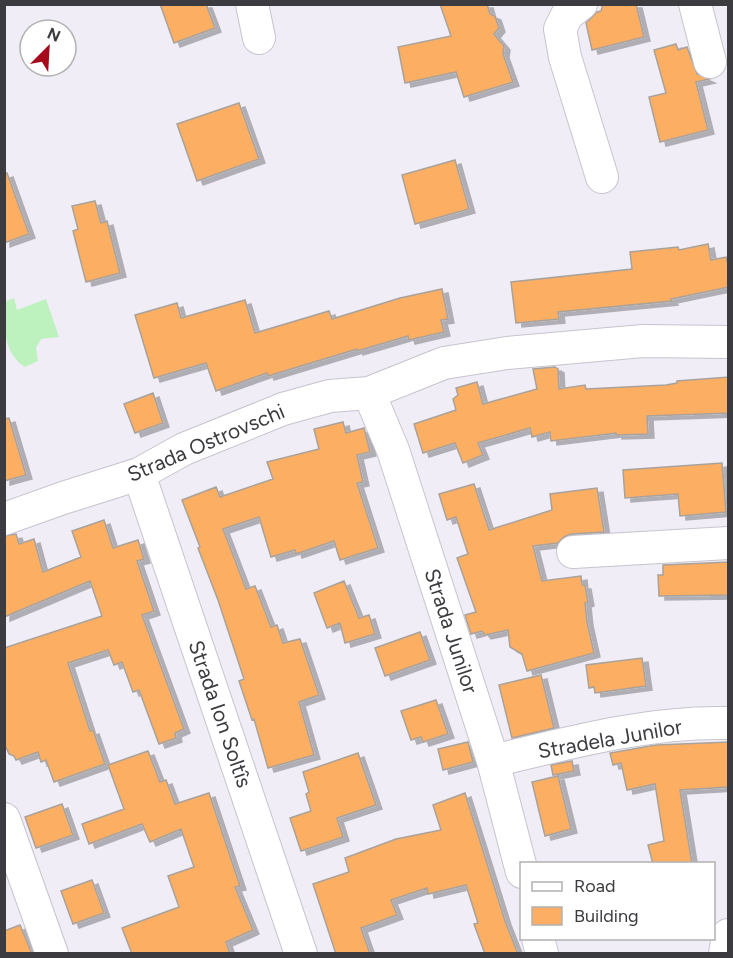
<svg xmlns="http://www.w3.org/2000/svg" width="733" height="958" viewBox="0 0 733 958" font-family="Figtree,sans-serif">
  <defs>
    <filter id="shadow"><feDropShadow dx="6" dy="4" stdDeviation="0" flood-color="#0004"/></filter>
  </defs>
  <rect width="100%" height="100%" fill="#f0edf7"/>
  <path fill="#bdf2be" d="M14,298L17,310L46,299L59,337L41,339L36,348L38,361L25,367C3,353 4,326 5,302Z"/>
  <path fill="#fcae64" stroke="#a9a29b" stroke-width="1.5" filter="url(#shadow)" d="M160,4H206L215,28L174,43Z
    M440,4H487L490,14L495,16L499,28L494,34L504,46L503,54L513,82L464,97L456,72L405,83L398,47L451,36Z
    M603,4H636L644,37L592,50L586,23L597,12L601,11Z
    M676,44L678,50L687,47L697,74L709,79L696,82L708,130L660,142L649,97L666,93L654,50Z
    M239,103L259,159L197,181L177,124Z
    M455,160L469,209L415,224L402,175Z
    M7,173L29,234L4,243V174Z
    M95,201L101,223L107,221L120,273L86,282L73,231L78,229L72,206Z
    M708,244L711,260L726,257L729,268V287L671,299L672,301L558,312L559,319L516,323L511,282L632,269L630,252L678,247L679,250Z
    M442,289L448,319L441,320L444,332L409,340L408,336L357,351V349L268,376L267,373L216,391L206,363L154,378L135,315L177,303L181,318L245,300L255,333L329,311L332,319L400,298Z
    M555,367L558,369L559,389L585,385L586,389L666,385L677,383V381L729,377V413L647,416L648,434L616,435V433L551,441L550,432L532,437L530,428L478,443L483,455L463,463L455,443L423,453L414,424L456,410L453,399L458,395L456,388L477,382L483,404L537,389L533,369Z
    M153,393L163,423L135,433L124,404Z
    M9,418L26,475L4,481V419Z
    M343,422L346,433L364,428L370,452L357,455L363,482L357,483L378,548L340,560L334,541L296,554L295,550L271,557L259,517L223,529L246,589L255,586L271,627L277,625L283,643L300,639L319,695L299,702L314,755L268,768L254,719L252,720L239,681L244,679L218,600L198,548L200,547L182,500L216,487L220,497L273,479L267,462L319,449L314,429Z
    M722,463L726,512L680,516L678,494L625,498L623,470Z
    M474,484L489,530L552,510L550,494L597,488L604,532L571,534L564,537L558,543L533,546L542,581L581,576L582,585H585L588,602L585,603L587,622L594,653L527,671L522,654L510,647L508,630L485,635L482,631L471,634L465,615L476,612L457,558L468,554L456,517L447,520L439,494Z
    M104,520L113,548L138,540L144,559L137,561L154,611L142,615L184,729L175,733L176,738L159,744L139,690L133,692L122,662L114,665L108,650L68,663L90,731L93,730L105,764L54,782L46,760L41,762L38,752L16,760L14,756L9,754L4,743V648L102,616L90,581L4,617V536L16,534L19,544L34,539L43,572L81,557L72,531Z
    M729,562V595L659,596L658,575H663V565Z
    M344,581L359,618L369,615L375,634L345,643L340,623L327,628L314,593Z
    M420,632L430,660L385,676L375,648Z
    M642,658L646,686L595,693L594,687L589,688L586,665Z
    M541,675L554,728L512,738L499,685Z
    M436,700L448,734L423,742L421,737L411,740L401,711Z
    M468,742L473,762L443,770L438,749Z
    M729,742V787L680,790L692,864H653L648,845L664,841L655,784L627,790L621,763L613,765L610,753L656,745Z
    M148,751L160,782L166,780L175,804L209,793L240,886L235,887L253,930L226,942L230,954H132L122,928L179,907L168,876L194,867L181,829L150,842L142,824L89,844L82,824L124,809L108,765Z
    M358,753L376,805L337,818L343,837L301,851L290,818L311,811L306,794L309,792L303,772Z
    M572,761L574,771L553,775L551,765Z
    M558,776L571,829L545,836L532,782Z
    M465,793L505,921L518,954H485L474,924L478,923L466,885L428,894L427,888L391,900L397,915L361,928L370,954H336L313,884L349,872L345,858L396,839L441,830L433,805Z
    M62,804L73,835L36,848L25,817Z
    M92,880L104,913L73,924L61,891Z
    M20,925L32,954H4V931Z"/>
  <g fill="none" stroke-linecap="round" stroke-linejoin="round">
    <g stroke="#c6c4cd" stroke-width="34">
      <path id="minor" d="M252,4L259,38
        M581,4L567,15L560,29L565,57L602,177
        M695,4L710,62
        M369,393L393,450L493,761L522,872
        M139,474L301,954
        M4,519L63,498L139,474L184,449L283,409L330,396L369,393L444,363L507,353L643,341L728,342
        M573,552L728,543
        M493,761C568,743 650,721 728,723
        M4,819L52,954
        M538,938L542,954
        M725,954L728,935"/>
    </g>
    <use href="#minor" stroke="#fff" stroke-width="32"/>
  </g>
  <g text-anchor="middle" stroke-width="4.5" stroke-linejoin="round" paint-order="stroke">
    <g font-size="21" fill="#3c3b3f" stroke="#fff">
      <text transform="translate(206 443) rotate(-23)" y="7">Strada Ostrovschi</text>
      <text transform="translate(451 631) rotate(72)" y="7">Strada Junilor</text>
      <text transform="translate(220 714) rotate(71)" y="7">Strada Ion Soltîs</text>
      <text transform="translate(610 739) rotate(-10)" y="7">Stradela Junilor</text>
    </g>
  </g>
  <rect width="733" height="958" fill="none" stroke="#3c3b3f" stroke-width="12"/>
  <rect x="520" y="862" width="195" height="78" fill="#ffffff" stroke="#b1b1b2" stroke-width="1.5"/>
  <rect x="532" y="882" width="30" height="9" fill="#ffffff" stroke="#b1b1b2" stroke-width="1.5"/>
  <text x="574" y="892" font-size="18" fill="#3c3b3f">Road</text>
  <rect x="532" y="907" width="30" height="18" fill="#fcae64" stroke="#b1b1b2" stroke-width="1.5"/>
  <text x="574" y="922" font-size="18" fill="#3c3b3f">Building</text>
  <g transform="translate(48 48) rotate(24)"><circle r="28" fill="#ffffff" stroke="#b1b1b2" stroke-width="1.5"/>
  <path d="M0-4.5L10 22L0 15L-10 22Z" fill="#a40a1c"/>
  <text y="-9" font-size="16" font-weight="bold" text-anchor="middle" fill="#3c3b3f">N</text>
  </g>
</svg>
